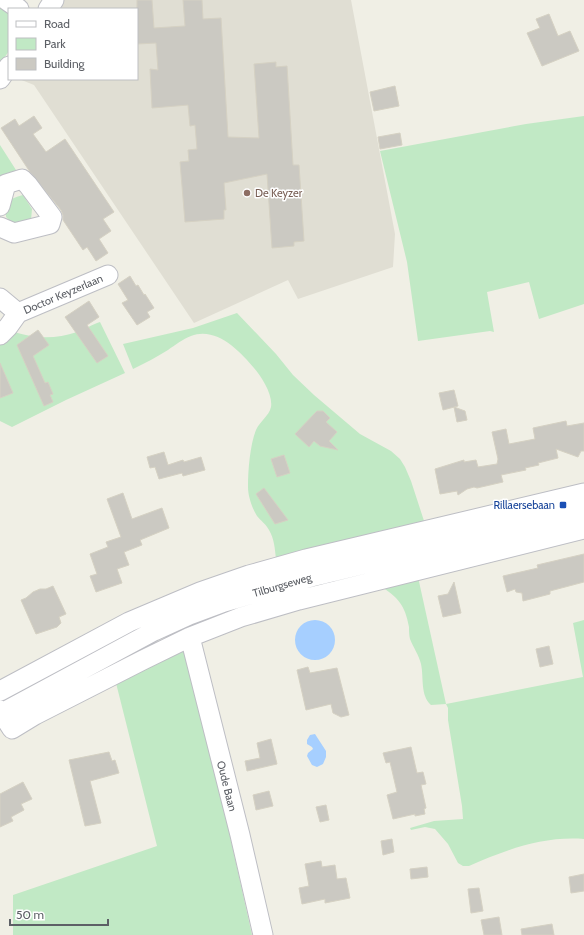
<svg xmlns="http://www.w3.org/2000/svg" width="584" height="935" viewBox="0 0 584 935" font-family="Cabin,sans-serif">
  <rect width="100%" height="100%" fill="#f0efe5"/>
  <path fill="#e0ded3" d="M59,0H351L395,234L393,267L298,299L288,280L194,323L34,85L19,79H137V9H53Z"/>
  <path fill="#c1e9c5" d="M0,0L9,9V51L0,64Z
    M584,116V304L539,319L529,282L487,292L494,332L490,331L418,341L407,262L380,151L526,124Z
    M0,145L16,170L0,180Z
    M23,195L32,209L31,220L15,226L6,217C6,201 8,199 23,195Z
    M237,313L276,354L293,375L314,395L360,434L391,451L400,459L405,467L411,481L426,527L276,559C275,549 274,538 269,530C266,524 261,521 257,516C252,508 248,496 248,487C248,470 250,445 256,430C260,421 269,416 271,407C273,395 262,377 254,368C240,351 216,326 191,336C183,339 175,345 168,350C157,357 145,363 133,369L123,344L193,328Z
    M100,322L125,373L66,400L12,427L0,421V326C24,338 51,341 77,332C85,330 92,324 100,322Z
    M418,577L446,704L583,677L573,623L584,620V839C542,836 506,850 469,866H463L458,863L448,844L435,829L425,827L411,830L410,828L434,821L463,819L462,806L448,720V708L446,704L431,705C420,695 424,678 421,664C419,655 413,647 410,639C409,635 409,631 409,627C405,605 398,597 380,586Z
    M185,649L214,764L252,935H13V895L157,846L116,683Z"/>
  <path fill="#a6cfff" d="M295 640a20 20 0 1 1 40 0a20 20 0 1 1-40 0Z
    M315,734L326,751V757L323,764L317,767L312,765L307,756L308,753L313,749L312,747L307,744V740L310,735Z"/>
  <path fill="#cbc9c2" stroke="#d5d1c3" d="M137,0H152L154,28L185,26L183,0H202L203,19L221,18L228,137L259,138L254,64L276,62V67L287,66L293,165H299L304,241L294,242V246L272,248L267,174L224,183L226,210H224V219L185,222L180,162L189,161L188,150L197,149L195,125L190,126L188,105L152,108L150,69L158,70L156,43L137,44Z
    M549,14L558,36L570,31L579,51L542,66L527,33L540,28L536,19Z
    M395,86L399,106L374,111L370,92Z
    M34,116L42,128L33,134L46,152L65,139L114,212L103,219L111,231L99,239L108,253L96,261L87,247L83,250L63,220V215L61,210L30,172L1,128L15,119L19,126Z
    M400,133L402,145L380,149L378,137Z
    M130,276L136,286L138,285L144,295L145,294L154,308L147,312L150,317L137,325L122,303L128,300L118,284Z
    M89,301L99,317L87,325L108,356L97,363L65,317Z
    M38,330L49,345L33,356L45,383L48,382L53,394L50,395L53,402L44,406L17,345Z
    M0,363L13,393L0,398Z
    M454,390L458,406L443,410L439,393Z
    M454,407L465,411L467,420L457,422Z
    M317,411H323L330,418L326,422L337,432L329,441L338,450L320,446L314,441L309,447L295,434Z
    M566,421L567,426L584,423V451H581L578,457L556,449L558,458L538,463L539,465L525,468L526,470L501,475L503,482L477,488L474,487L467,489L458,495L457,491L440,494L435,469L464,460V462L476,460L478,467L497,464L498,459L492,432L506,429L509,444L535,439L533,428Z
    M164,452L168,465L183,460L184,462L201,457L205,470L183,476L182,473L159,479L155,467L150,468L147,457Z
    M284,455L290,473L277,477L271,459Z
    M264,488L288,520L275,524L256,494Z
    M123,493L132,519L162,508L169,528L140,540L142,545L124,552L129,565L117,569L122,583L96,592L90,576L97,574L90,554L108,547L106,542L121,537L107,499Z
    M584,554V582L550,591V594L523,601L522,593L516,592L515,589L507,592L503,576L538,568L537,565Z
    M454,582L461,613L443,617L438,596L448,594Z
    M53,586L66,614L59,617L61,623L57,627L36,634L21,600L26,598L33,592L40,589H46Z
    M549,646L553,664L540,667L536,649Z
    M308,667L310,673L337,668L349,715L341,717L333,713L331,704L306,710L297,670Z
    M271,739L277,764L247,771L245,761L260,758L257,743Z
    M411,747L417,773L423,772L426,784L421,785L426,808L424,809L425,814L415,816V814L393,819L387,795L397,792L390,762L386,763L383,753Z
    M109,752L112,761L115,760L119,773L90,781L101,823L85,826L69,760Z
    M23,782L32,799L21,804L24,810L11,817L13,821L0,827V794Z
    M269,791L273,806L256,810L253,795Z
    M326,805L329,820L320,822L316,807Z
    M392,839L394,852L383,855L381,841Z
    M321,861L322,867L335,865L337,879L346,878L350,898L325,903V899L302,904L299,888L309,886L305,864Z
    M427,867L428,877L411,879L410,869Z
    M584,874V891L571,893L569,877Z
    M479,888L483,911L471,913L468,889Z
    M499,917L502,935H484L481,920Z
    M552,924L554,935H522L521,929Z"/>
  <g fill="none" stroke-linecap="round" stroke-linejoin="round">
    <g stroke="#bdbec4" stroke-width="21">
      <path id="minor" d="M6,0L19,9
        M48,9L54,0
        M0,79L9,66
        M0,206L6,184L22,179L28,185L52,217L50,224L14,233L0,227
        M0,298L18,313L108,275
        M0,335L8,327L18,313
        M190,637L240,835L263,935
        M0,691L129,622L200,592L249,575L306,559L584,493
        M0,710L12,729L35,715L143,660L190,637L241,617L299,600L584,529
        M0,714L154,631L189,615L224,602L311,577L584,511"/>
    </g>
    <use href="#minor" stroke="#fff" stroke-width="19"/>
  </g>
  <circle fill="#8d6e63" stroke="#fff" stroke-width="1.5" cx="247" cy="193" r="4"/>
  <rect fill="#1a4fb4" stroke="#fff" stroke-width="1.5" x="559" y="501" width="8" height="8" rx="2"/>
  <g text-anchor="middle" stroke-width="3" stroke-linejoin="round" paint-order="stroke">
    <g font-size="11" fill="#785e54" stroke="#fff" text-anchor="start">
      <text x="255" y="197">De Keyzer</text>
    </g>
    <g font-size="11" fill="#5d6066" stroke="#fff">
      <text transform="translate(63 294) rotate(-23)" y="4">Doctor Keyzerlaan</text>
      <text transform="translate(282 585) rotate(-16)" y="4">Tilburgseweg</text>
      <text transform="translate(227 786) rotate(76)" y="4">Oude Baan</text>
    </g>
    <g font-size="11" fill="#164399" stroke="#fff" text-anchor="end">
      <text x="555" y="509">Rillaersebaan</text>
    </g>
  </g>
  <rect x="8" y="8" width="130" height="72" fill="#ffffff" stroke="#bebfc2"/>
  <rect x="16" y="21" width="20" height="6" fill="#ffffff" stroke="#bebfc2"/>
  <text x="44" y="28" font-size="12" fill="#5d6066">Road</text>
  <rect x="16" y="38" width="20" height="12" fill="#c1e9c5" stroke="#bebfc2"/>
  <text x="44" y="48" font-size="12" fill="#5d6066">Park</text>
  <rect x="16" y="58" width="20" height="12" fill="#cbc9c2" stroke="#bebfc2"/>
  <text x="44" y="68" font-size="12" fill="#5d6066">Building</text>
  <path d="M10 919v6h98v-6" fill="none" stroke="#5d6066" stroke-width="2"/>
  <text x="16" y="919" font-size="12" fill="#5d6066" stroke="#ffffff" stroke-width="3" paint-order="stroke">50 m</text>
</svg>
